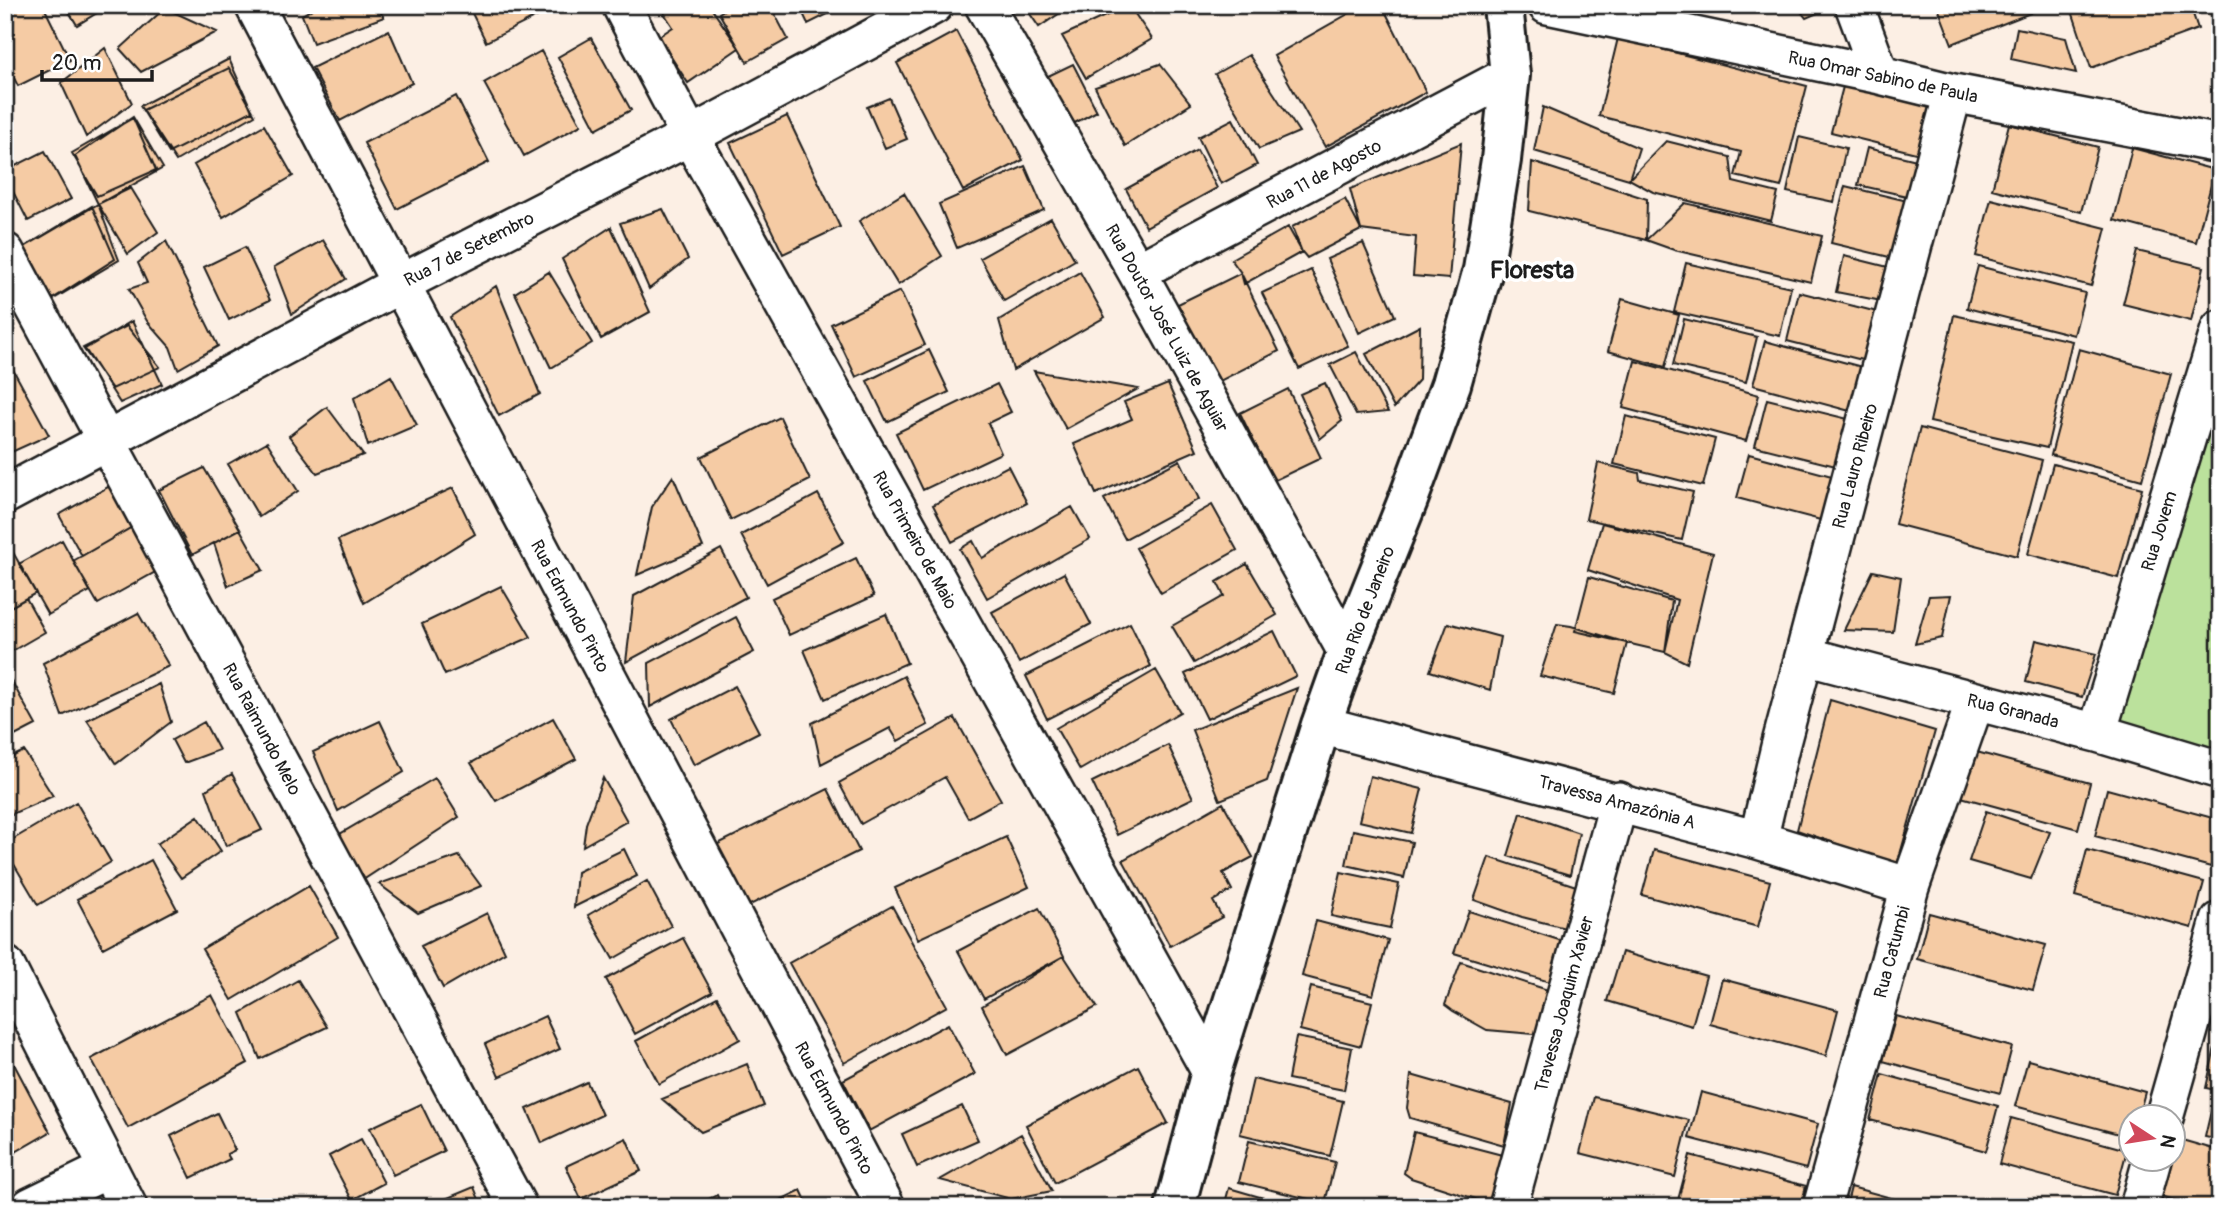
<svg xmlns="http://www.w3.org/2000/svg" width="2225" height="1212" viewBox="0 0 2225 1212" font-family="Pangolin,sans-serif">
  <rect width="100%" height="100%" fill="#fcefe4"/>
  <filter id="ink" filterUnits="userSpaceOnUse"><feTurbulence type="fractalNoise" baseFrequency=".0143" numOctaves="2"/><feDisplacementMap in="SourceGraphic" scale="14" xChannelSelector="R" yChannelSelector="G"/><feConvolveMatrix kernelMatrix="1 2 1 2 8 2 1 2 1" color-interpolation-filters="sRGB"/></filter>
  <g filter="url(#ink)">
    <path fill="#bbe19c" stroke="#6c7e5c" stroke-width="2" d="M2220,397V760L2122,729L2110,714Z"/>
    <path fill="#f5cba4" stroke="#1c1c1c" stroke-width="2" d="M5,5H43L70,60L18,86L5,61Z
      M65,5H110L77,25Z
      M319,5H375L384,17L313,43L302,15Z
      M468,5H560L486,42Z
      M669,5H697L699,8L709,5L739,48L688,83L658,37L673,27L662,10Z
      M732,5H770L788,39L747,62L719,13Z
      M799,5H846L808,24Z
      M1024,5H1072L1039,27Z
      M1129,5L1152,39L1086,78L1062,36Z
      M1364,5H1382L1426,92L1325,147L1274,56Z
      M1796,5H1836L1806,18Z
      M1937,5H2048V6L1952,44Z
      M2070,5H2190L2198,29L2091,68Z
      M165,8L217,32L141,72L120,49Z
      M2017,28L2066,38L2076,73L2011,59Z
      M389,30L412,83L340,121L312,68Z
      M956,31L1023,160L963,191L897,63Z
      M591,38L631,110L596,129L558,57Z
      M1618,38L1807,86L1781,187L1735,176L1741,152L1599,116Z
      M105,48L132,103L86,137L61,83Z
      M541,51L581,125L524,156L484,83Z
      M1249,55L1299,132L1259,149L1215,74Z
      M229,59L252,111L169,153L140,106Z
      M1073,64L1097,111L1071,125L1048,76Z
      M1160,64L1191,104L1125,146L1095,87Z
      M229,68L255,115L176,161L143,110Z
      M1844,83L1941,107L1928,156L1831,132Z
      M456,96L489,162L397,209L364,143Z
      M889,98L907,139L885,148L867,107Z
      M1543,107L1639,148L1629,179L1534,151Z
      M787,116L840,227L783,254L730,143Z
      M133,117L163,168L98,204L75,156Z
      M133,118L156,170L97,196L72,153Z
      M1233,119L1257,165L1221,184L1198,137Z
      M2009,124L2098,147L2081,212L1992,189Z
      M264,125L293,176L223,217L194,165Z
      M1799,137L1846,148L1834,202L1787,192Z
      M1666,141L1730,157L1733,182L1778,193L1771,221L1653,192L1629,179Z
      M1461,143L1449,279L1413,276L1416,237L1361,230L1350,189Z
      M1867,148L1929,163L1920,199L1858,185Z
      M2132,148L2215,170L2196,242L2114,220Z
      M1197,150L1217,188L1146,227L1126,189Z
      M45,151L71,199L28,221L5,176V171Z
      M1532,162L1647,199L1646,240L1529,211Z
      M1025,166L1044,210L957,248L939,204Z
      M1845,186L1920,204L1906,261L1831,243Z
      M131,188L158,232L128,254L98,204Z
      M904,193L942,256L898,285L859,221Z
      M1345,199L1361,230L1307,258L1302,252L1292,227Z
      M1991,199L2106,228L2091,286L1976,256Z
      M1685,203L1822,236L1811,282L1674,250L1646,240Z
      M98,204L119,260L47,303L23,248Z
      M92,206L115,259L43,305L18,251Z
      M663,209L688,259L649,289L620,223Z
      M1051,218L1075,260L1004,301L980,258Z
      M611,227L650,312L601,339L562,259Z
      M1288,227L1302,252L1244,284L1241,273L1231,259Z
      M323,240L346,279L292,314L274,267Z
      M166,241L218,346L178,369L170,347L147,321L129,289L147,283L138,263Z
      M1363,243L1395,316L1359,333L1327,259Z
      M245,247L270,300L229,320L204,267Z
      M2137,251L2204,267L2191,321L2123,304Z
      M1844,256L1900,270L1892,303L1836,292Z
      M1686,263L1791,287L1780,336L1674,312Z
      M1978,266L2085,293L2074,335L1967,308Z
      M1311,270L1348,346L1299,369L1262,293Z
      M549,272L592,343L551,368L515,293Z
      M1080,272L1105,317L1013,370L999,320Z
      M1241,273L1279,351L1216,383L1178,304Z
      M496,286L540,394L499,416L450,317Z
      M900,291L925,345L856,377L831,324Z
      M1799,292L1889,315L1878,364L1787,341Z
      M1622,299L1679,315L1665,367L1608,351Z
      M1954,315L2072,341L2047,448L1930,422Z
      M1684,319L1757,337L1746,382L1673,365Z
      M132,321L162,384L120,403L85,349Z
      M127,326L160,367L112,389L83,348Z
      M1420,326L1419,380L1394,408L1366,354Z
      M1765,341L1873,370L1861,414L1753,385Z
      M2079,349L2171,374L2142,480L2051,455Z
      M929,350L949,392L887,422L867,381Z
      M1356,352L1388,412L1356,415L1330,365Z
      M5,355L49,435L5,455Z
      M1635,361L1759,395L1746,441L1623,408Z
      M1034,371L1138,389L1066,429Z
      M391,376L417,425L368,446L354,398Z
      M1325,383L1342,421L1320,439L1300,394Z
      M997,384L1011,412L988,423L1001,453L923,490L896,433Z
      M1168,384L1197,450L1096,494L1074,444L1132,419L1124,402Z
      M1288,389L1321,458L1273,481L1240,413Z
      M1767,399L1860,422L1848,469L1755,446Z
      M327,407L363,455L317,473L289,436Z
      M1626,416L1715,439L1703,486L1614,464Z
      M780,417L810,480L731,520L701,457Z
      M1920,428L2042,460L2017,556L1895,524Z
      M267,442L298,491L259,517L228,464Z
      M1749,454L1843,479L1832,523L1737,498Z
      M1180,460L1199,499L1125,539L1104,499Z
      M1598,463L1639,473L1640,480L1693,492L1682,540L1586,519Z
      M2053,464L2142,488L2118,578L2028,554Z
      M1008,466L1027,503L952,542L933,505Z
      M204,468L240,529L192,555L159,490Z
      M673,476L703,547L637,575L652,507Z
      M110,486L132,527L82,556L59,515Z
      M453,488L475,534L364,603L338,540Z
      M818,494L844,542L767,584L741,535Z
      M1212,505L1237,550L1161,593L1136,548Z
      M1072,507L1090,539L987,598L960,549L973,541L982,558Z
      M1602,523L1713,553L1687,663L1665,652L1677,600L1588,570Z
      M132,527L157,571L98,604L73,561Z
      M240,529L263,570L228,586L214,543Z
      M6,540L36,593L5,610V540Z
      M62,540L90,591L48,615L19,564Z
      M721,549L746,597L626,662L634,596Z
      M856,558L874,596L789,635L772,598Z
      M1247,564L1277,615L1194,663L1172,626L1224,596L1217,582Z
      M1873,571L1901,577L1893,632L1844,630Z
      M1064,573L1091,624L1019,663L992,612Z
      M1589,577L1672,601L1665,652L1575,631Z
      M501,586L531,637L445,675L422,624Z
      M1951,595L1942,638L1915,644L1929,596Z
      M26,598L45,632L5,655V610Z
      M138,613L169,666L62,716L43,663Z
      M886,614L907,663L825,699L804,650Z
      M736,617L754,652L650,707L649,663Z
      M1130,623L1151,666L1047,719L1026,676Z
      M1448,623L1500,637L1490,690L1430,671Z
      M1557,624L1571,626L1627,643L1614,693L1540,676Z
      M1274,631L1296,676L1207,719L1185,674Z
      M2036,640L2096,654L2082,697L2026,682Z
      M1156,670L1180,712L1080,770L1056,728Z
      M7,673L36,725L5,741V674Z
      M904,676L928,725L898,741L890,728L821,764L812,723Z
      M159,684L171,722L116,764L87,720Z
      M735,686L759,732L694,765L671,719Z
      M1297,688L1267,781L1220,800L1192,730Z
      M1830,700L1935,731L1897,865L1797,830Z
      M553,718L576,759L496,801L471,763Z
      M955,718L1001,800L968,818L945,777L861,824L839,783Z
      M380,721L404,772L338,811L313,752Z
      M204,722L219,750L184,763L172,740Z
      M1168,745L1193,798L1117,835L1092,782Z
      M24,751L53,796L5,817V760Z
      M1973,751L2090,783L2078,829L1961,797Z
      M232,774L262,830L226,846L206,790Z
      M1370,776L1422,789L1411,833L1359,821Z
      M435,778L459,817L363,880L340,834Z
      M603,778L627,821L583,846L586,824Z
      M828,789L859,851L746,907L716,845Z
      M2107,789L2220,820V837L2211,867L2095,836Z
      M76,802L111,862L38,905L5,849V844Z
      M1223,803L1253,857L1223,873L1232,890L1213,901L1222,917L1170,946L1123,860Z
      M1986,811L2050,832L2031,879L1969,861Z
      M1521,813L1579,833L1570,875L1508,856Z
      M198,816L221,851L181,878L157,844Z
      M1353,830L1412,842L1404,878L1346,865Z
      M1006,837L1029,887L918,939L895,888Z
      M624,849L637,876L574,907L577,872Z
      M1654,850L1770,881L1758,927L1642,895Z
      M2087,850L2204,882L2192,928L2075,896Z
      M459,856L481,886L418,913L379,884Z
      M1489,857L1582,888L1573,930L1522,917L1474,900Z
      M151,860L177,909L103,948L77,899Z
      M1341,872L1399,884L1390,928L1331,916Z
      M647,881L671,926L613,959L588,915Z
      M309,886L338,937L232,1000L202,949Z
      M892,906L947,1006L844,1063L789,963Z
      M1039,908L1064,956L984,999L958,951Z
      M1469,911L1562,941L1553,983L1454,953Z
      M487,913L505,952L443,988L421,946Z
      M1929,913L2046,945L2033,990L1917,959Z
      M1316,921L1388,940L1373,995L1302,976Z
      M683,938L712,992L635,1034L606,979Z
      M1622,952L1706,976L1692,1026L1607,1001Z
      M1064,956L1097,1007L1007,1055L982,1006Z
      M1461,962L1554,992L1545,1035L1487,1030L1453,1011L1445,1005Z
      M1722,979L1838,1010L1826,1056L1710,1024Z
      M298,980L327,1027L260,1059L241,1013Z
      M1311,987L1372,1002L1361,1046L1300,1030Z
      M212,995L248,1063L128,1128L91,1059Z
      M717,997L740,1039L659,1084L636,1041Z
      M545,1016L560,1049L499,1077L485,1044Z
      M1896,1016L2012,1047L2000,1093L1883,1061Z
      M948,1024L975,1074L869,1131L843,1080Z
      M1296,1037L1352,1048L1344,1090L1288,1079Z
      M2217,1038L2220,1039V1091L2206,1088Z
      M2028,1060L2145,1092L2138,1118H2130V1137L2015,1106Z
      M14,1064L50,1132L5,1158V1067Z
      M747,1064L764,1106L701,1132L662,1099Z
      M1138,1066L1168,1123L1055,1183L1026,1125Z
      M1882,1074L1998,1106L1986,1151L1870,1120Z
      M1411,1075L1512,1104L1504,1145L1410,1118L1407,1108Z
      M1253,1079L1343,1101L1330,1156L1240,1134Z
      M587,1082L602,1115L542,1143L527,1109Z
      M1701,1092L1818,1124L1806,1169L1689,1138Z
      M2215,1094L2220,1095V1140L2205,1137Z
      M1594,1097L1689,1120L1675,1177L1580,1153Z
      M421,1104L444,1151L393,1175L370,1128Z
      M962,1106L978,1140L917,1167L902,1134Z
      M217,1113L235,1150L227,1154L230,1159L191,1178L171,1136Z
      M2011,1118L2127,1150L2115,1195L1999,1164Z
      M1414,1132L1506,1156L1494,1205L1411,1178L1404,1173Z
      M1021,1134L1052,1191L1011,1199L940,1180Z
      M626,1138L641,1171L581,1199L566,1166Z
      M2175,1138L2220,1151V1207H2197L2158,1195L2169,1160H2172Z
      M361,1139L384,1183L352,1200L329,1156Z
      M1249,1141L1335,1162L1325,1203L1239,1182Z
      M1690,1155L1806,1186L1801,1207H1702L1678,1200Z
      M474,1187L482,1207H426Z
      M1851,1187L1924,1207H1846Z
      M1229,1188L1294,1207H1224Z
      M801,1190L809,1207H766Z
      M717,1195L722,1207H692Z"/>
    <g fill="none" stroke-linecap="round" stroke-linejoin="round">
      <g stroke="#1c1c1c" stroke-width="42">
        <path id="minor" d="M254,5L886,1207
          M621,5L690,136L1211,1072
          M984,5L1137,272L1347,652
          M1547,5L1880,75L1953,93L2220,144
          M1854,5L1880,75
          M5,252L518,1207
          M1137,272L1510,75
          M5,495L400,284L690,136L934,5
          M1805,656L2097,733L2220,770
          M1321,725L1758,840L1910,887
          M2097,733L2220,329
          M1758,840L1780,747L1953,93
          M5,965L128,1207
          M2164,1118L2220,921
          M30,1207L108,1169
          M1508,1207L1619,801
          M1822,1207L1910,887L1975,702
          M2139,1207L2152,1160"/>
      </g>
      <g stroke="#1c1c1c" stroke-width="44">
        <path id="secondary" d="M1175,1207L1211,1072L1321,725L1347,652L1408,500L1451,384L1483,270L1501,160L1510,75L1503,5"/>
      </g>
      <use href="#minor" stroke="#fff" stroke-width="37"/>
      <use href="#secondary" stroke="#fff" stroke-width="38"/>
    </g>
  </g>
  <g text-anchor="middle" stroke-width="7" stroke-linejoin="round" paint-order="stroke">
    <g font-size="18" fill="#1c1c1c" stroke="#fff">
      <text transform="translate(1883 77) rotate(12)" y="6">Rua Omar Sabino de Paula</text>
      <text transform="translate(1324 174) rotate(-28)" y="6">Rua 11 de Agosto</text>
      <text transform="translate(469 249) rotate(-27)" y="6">Rua 7 de Setembro</text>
      <text transform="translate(1167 328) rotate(61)" y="6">Rua Doutor José Luiz de Aguiar</text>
      <text transform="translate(1855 466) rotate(-75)" y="6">Rua Lauro Ribeiro</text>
      <text transform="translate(2159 531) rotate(-73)" y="6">Rua Jovem</text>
      <text transform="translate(915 540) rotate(61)" y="6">Rua Primeiro de Maio</text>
      <text transform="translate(570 606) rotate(62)" y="6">Rua Edmundo Pinto</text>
      <text transform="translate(1365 610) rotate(-69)" y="6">Rua Rio de Janeiro</text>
      <text transform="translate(2013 711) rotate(14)" y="6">Rua Granada</text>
      <text transform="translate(262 729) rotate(62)" y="6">Rua Raimundo Melo</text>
      <text transform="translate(1617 802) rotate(15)" y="6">Travessa Amazônia A</text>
      <text transform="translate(1892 952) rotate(-75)" y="6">Rua Catumbi</text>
      <text transform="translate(1564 1004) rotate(-75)" y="6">Travessa Joaquim Xavier</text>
      <text transform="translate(834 1108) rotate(62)" y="6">Rua Edmundo Pinto</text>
    </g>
    <g font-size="24" font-weight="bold" fill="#1c1c1c" stroke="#fff">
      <text x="1532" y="278">Floresta</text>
    </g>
  </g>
  <rect width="2225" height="1212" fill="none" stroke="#fff" stroke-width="28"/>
  <rect x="14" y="14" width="2197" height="1184" fill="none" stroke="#1c1c1c" stroke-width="2.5" filter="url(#ink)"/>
  <g transform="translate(2152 1138) rotate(102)"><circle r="33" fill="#ffffff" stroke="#a4a4a4" stroke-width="2"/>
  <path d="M0-5L12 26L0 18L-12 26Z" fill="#d1495b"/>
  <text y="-10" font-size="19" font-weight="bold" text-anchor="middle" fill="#1c1c1c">N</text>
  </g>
  <path d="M42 70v10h110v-10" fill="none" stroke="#1c1c1c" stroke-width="3.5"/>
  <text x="52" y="70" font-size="21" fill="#1c1c1c" stroke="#ffffff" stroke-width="5" paint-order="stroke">20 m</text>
</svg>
